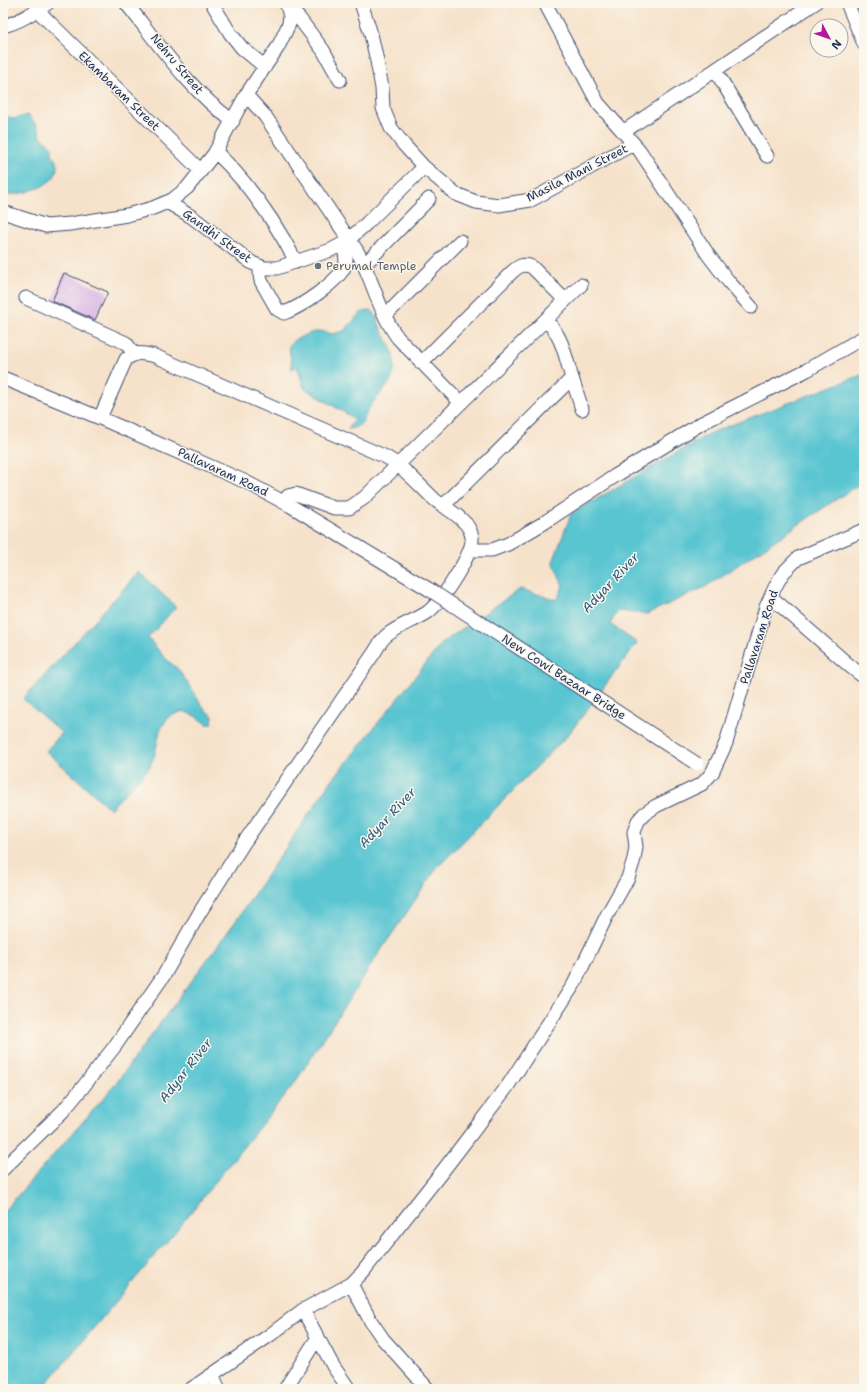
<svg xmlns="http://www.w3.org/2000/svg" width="867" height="1392" viewBox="0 0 867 1392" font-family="'Shantell Sans',sans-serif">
  <rect width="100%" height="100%" fill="#fbf7ec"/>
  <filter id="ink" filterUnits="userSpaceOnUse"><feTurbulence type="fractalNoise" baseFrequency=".025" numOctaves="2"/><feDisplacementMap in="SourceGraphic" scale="8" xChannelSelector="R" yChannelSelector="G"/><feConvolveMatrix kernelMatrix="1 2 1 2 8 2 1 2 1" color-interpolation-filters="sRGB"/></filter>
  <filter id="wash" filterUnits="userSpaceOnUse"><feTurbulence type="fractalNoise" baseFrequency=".012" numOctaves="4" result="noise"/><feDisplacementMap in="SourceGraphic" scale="16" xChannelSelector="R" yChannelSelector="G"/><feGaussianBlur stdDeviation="0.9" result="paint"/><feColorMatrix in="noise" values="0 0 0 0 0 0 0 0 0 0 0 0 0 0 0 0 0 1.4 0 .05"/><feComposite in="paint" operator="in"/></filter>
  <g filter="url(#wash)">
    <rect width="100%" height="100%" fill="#f6e2ca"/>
    <path fill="#58c5d1" stroke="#3a7a98" d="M3,115L14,119L28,115L37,126L41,137L52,147V153L58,165C57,168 56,174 54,177C42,191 20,194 3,195Z
      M371,310C378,315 378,324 382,331C392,346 399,363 391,380C386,390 375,398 370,407C363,419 364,427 348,429L355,419L304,388L297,366L292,369L289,346L294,340L310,333L321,331L332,334L344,331L360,313Z
      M864,374V481L705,587L647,614L618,611L610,624L637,643L568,735L437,868L379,953L294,1084L175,1232L42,1389H3V1212L110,1091L235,922L332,780L443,642L520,589L557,600L563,586L553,562L571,514L710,433Z
      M139,572L176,607L148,638L165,658L179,670L205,710L213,716L212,724L209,725L195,716L183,711L168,717L160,730L155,754L149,768L110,809L46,751L62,733L23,699Z"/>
    <g id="blocks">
      <path fill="#cfa4e5" d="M64,273L108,292L95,320L52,301Z"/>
    </g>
  </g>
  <g filter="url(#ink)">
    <use href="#blocks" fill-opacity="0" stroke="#3c4a6e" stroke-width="1"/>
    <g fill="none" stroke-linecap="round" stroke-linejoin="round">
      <g stroke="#3c4a6e" stroke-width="15">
        <path id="minor" d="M126,3C157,42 191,92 233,121
          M212,3L230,33L242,48L265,67
          M361,3L371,34L377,61L382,88L383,108L391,128L404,145L424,167L456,194L476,202L499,205L531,200L633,144
          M545,3L598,103L640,151L709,256L729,282L751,307
          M847,3L864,44
          M37,10L201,171
          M289,13L295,14L299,18L323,50L340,80
          M3,26C20,22 34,12 48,3
          M715,70L767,156
          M246,95L265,116L357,251C373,279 379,313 398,338L461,403
          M623,132L815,3
          M216,152C250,185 274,219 296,262
          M167,202L192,217L252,263L264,268H277L331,250L346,242L367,223L424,167
          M3,212L46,226L70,224L127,215L153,208L172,200L187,188L214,154L246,95L278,47L289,24L290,15L286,3
          M365,264L429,199
          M261,267L260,275L261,281L277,309L284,313C299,308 340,281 345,265C348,258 344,251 342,244
          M26,298L126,343L134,354
          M385,316L460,241
          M546,320C563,337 565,356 572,378
          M421,363L512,272C519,266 523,263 532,267L565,300
          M3,378L100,418L246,482L291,506L430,590
          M284,502L288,496L296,494L334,508H349L364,498L581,285
          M443,506L572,378L582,409
          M470,550H492L508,544L542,524L615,476L702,423L807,370L864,337
          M771,597L851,667L864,677
          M3,1169L63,1111L83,1087L115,1046L164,975L200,912L243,844L374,653C378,647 381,640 386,636C399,625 415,621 428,612C441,602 474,553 472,537C471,531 467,524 463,521C455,512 443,507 434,499C418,484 405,468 386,457L155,356C142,353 137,351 126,359L100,418
          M351,1284L370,1320L383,1339L428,1389
          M303,1310L333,1366L349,1389
          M212,1375L219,1389
          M191,1389L270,1335L303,1310L351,1284L362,1273L445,1168L507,1087L574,984L607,915L628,878L634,859L636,847L634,832L638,821L644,814L656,806L702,784L712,773L726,743L766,607L776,585L783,573L798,558L864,530
          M285,1389L318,1337"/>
      </g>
      <use href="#minor" stroke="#fff" stroke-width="13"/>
      <g stroke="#3c4a6e" stroke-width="15" stroke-linecap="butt">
        <path id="minor-bridge" d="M430,590L697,764"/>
      </g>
      <use href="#minor-bridge" stroke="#fff" stroke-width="13"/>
    </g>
  </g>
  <circle fill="#6b7280" stroke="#fbf7ec" stroke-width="1.5" cx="318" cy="266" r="4"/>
  <g text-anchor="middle" stroke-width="3" stroke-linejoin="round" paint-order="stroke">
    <g font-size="12" fill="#1b2f5e" stroke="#fbf7ec">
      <text transform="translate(177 64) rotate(50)" y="4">Nehru Street</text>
      <text transform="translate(119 91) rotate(44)" y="4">Ekambaram Street</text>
      <text transform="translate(577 173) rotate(-27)" y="4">Masila Mani Street</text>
      <text transform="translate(217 236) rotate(36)" y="4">Gandhi Street</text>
      <text transform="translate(223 472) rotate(25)" y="4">Pallavaram Road</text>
      <text transform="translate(759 637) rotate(-72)" y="4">Pallavaram Road</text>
      <text transform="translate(564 677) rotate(33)" y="4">New Cowl Bazaar Bridge</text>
    </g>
    <g font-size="12" fill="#5b616d" stroke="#fbf7ec" text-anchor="start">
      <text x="326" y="270">Perumal Temple</text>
    </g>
    <g font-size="13" font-style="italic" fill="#2d5c80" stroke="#fbf7ec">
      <text transform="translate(610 582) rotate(-47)" y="5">Adyar River</text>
      <text transform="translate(387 817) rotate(-47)" y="5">Adyar River</text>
      <text transform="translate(185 1070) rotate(-52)" y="5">Adyar River</text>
    </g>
  </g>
  <rect width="867" height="1392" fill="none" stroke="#fbf7ec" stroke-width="16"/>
  <g transform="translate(829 38) rotate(131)"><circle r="19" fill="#fbf7ec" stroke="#a1a7b3"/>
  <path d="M0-3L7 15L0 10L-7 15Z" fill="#b5179e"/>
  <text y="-6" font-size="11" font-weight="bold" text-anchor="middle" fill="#1b2f5e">N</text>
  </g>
</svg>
